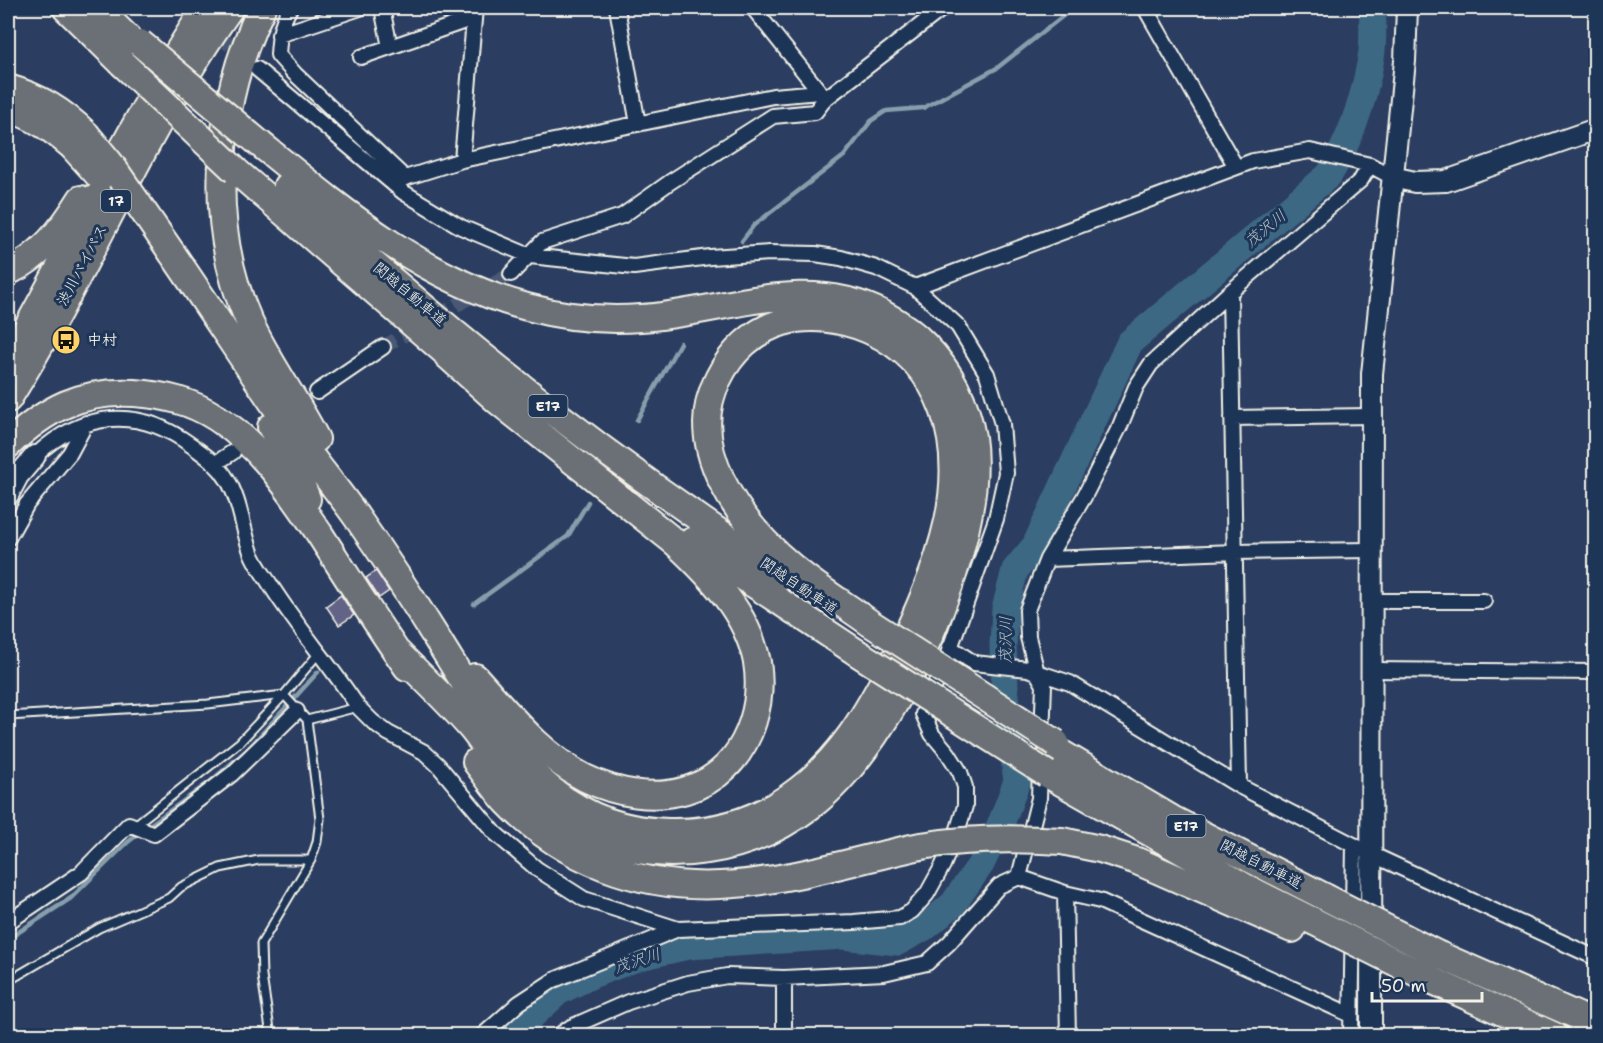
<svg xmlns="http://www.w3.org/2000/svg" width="1603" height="1043" viewBox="0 0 1603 1043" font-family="'Shantell Sans','Klee One',sans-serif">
  <rect width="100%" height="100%" fill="#2b3e61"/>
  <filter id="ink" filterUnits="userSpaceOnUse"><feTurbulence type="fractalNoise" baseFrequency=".0167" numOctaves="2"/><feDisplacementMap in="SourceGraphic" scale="12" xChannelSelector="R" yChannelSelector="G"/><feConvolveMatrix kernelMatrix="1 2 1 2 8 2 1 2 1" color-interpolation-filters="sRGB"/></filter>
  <g filter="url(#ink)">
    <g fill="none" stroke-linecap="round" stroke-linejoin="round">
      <path stroke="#879fac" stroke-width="4.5" d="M742,241L754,225L844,156L871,121L886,111L923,108L997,68L1073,8
        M637,420L680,343
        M474,604L568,536L588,502
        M147,827L211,781L248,749L318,672
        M8,939L71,898L128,842L141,832"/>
      <path stroke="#3e6884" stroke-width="27" d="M510,1036L558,992L594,974L639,957L688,946L843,936L898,942L927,926L953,904L981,864L1002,821L1017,781L1005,689L1003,646L1005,609L1015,570L1035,546L1130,342L1329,175C1351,139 1364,100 1371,58C1374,42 1372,24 1373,8"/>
    </g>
    <path fill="#626387" stroke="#f4f1e8" stroke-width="1.5" d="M376,571L389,591L379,598L366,578Z
      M341,595L354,615L339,625L326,606Z"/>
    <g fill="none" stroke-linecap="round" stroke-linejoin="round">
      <path stroke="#495975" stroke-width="14" stroke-dasharray="14 7" stroke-linecap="butt" d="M189,8L244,58
        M383,347L511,274"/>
      <g stroke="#f4f1e8" stroke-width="11">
        <path id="lane" d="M8,716L208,704L284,695L307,720L320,819L317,842L311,860L261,944L262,976L271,1036
          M307,720L358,707
          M135,825L240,742L284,695L318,654
          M8,981L99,928L169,898L181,887L220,868L259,860H311"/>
      </g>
      <g stroke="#f4f1e8" stroke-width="18">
        <path id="street" d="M290,8C281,23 279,37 278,55L295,74L405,178
          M382,8L390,47
          M617,8L638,124
          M753,8L824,97
          M1145,8L1236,167
          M279,35L360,8
          M361,57L474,18
          M257,69L403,192L461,227L530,256L634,267L710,257L770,253L815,254L841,258L876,268L915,287L958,326L987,374L1002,424L1006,473L996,519L948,654L923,714L932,734L948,753L960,772L965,787V806L958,829L943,865L927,894L912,911L900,918L854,922L678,929L554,980L519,1003L482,1036
          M462,160L475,8
          M405,178L462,160L773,96L820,92
          M511,274L542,242L622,216L670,182L773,116L815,112L825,99L943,8
          M915,287L1253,161L1310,151L1370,165L1392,177
          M1230,292L1239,786
          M317,392L383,347
          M1232,418L1372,416
          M35,456C83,411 138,406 191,445C206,456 218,464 227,479C240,500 242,526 250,549C253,560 261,571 268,581C295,625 330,664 358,707L373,722L388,733L424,752L438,765L495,833L537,869L584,899L678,929
          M216,463L233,452
          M8,538L27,504L70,453L86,423
          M1047,559L1235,552L1371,550
          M1372,601H1484
          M950,647L974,663L1028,669L1070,683L1239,786L1371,854L1596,958
          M1372,670L1596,672
          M1042,737L1044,685L1037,673L1028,637L1027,610L1047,559L1084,497L1120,426L1136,387L1151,364L1230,292L1361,180L1370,165
          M1019,877L1039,798L1040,768
          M1065,893L1068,1036
          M8,922L81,873L129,824L154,834L232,774L297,711
          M784,978V1036
          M558,1036L571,1027L628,1002L688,983L727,976L784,978L884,973L927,963L949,943L999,886L1019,877L1065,893L1100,901L1351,1015
          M1351,1036L1354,845
          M1573,1036L1590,1017"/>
      </g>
      <g stroke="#f4f1e8" stroke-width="24">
        <path id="secondary" d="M1392,177L1415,182L1446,181L1596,129
          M8,495L18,476L35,456
          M1371,1036L1372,374L1405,61L1407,8"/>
      </g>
      <g stroke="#f4f1e8" stroke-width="30">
        <path id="highway" d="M66,8L122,63
          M97,8L138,48
          M262,8C216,101 206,222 248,319C267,361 295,398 316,439
          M8,88C39,97 62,111 86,134
          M8,109C33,115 53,130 72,146
          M259,143C340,209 424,280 527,307C564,317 603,321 641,318C721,313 805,273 883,314C898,322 913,332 925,345C950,371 966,402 972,437C988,543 895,741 812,805C751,852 668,867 595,838C558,822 524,795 498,764C489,753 481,740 472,729C449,702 423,678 398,653
          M236,171L460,365
          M287,186C324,220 361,254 399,286C520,391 651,488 784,576
          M172,253C213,313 252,373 293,432C314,462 337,489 358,519C386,559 413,600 439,642C496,733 546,829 669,832C713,833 753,822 789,797C840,762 868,712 895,659C917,615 937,570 948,521C964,445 946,364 869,330C843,319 811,314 783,322C754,330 731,352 718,379C683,447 740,523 791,566C815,587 844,604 870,623
          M8,272C40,257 62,230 81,199
          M447,355L498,401L676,543C711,576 747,612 757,662C760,681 759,702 753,721C729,797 652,811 585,778C540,755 508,713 475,677
          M8,362C75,245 131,121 206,8
          M8,399C88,272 143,130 230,8
          M271,427L294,466L307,499
          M8,445C45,409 82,390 134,393C164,395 191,401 217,418C261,446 290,491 319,533C348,578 376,623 407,667
          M692,541L755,585L856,652
          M1052,748L1172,819L1325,897
          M476,762C486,775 496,790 507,802C562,860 641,889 720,885C788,882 855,860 921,846
          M1047,774L1247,888L1313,921
          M1062,841L1100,849L1137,861L1292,929
          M1439,955L1578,1016
          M1429,979L1555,1036"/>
      </g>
      <use href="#lane" stroke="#1d3557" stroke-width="7"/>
      <use href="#street" stroke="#1d3557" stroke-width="14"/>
      <use href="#secondary" stroke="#1d3557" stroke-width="20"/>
      <use href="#highway" stroke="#6a7074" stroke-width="26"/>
      <g stroke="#f4f1e8" stroke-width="30" stroke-linecap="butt">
        <path id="highway-bridge" d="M140,43L259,143
          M122,63L236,171
          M86,134L110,163L172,253
          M72,146L100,177
          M870,623L1056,743
          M856,652L1047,774
          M921,846C968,838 1014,838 1062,841
          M1325,897L1439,955
          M1313,921L1429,979
          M1578,1016L1596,1023"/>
      </g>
      <use href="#highway-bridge" stroke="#6a7074" stroke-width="26"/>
    </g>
  </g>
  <defs>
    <g id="bus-disc" transform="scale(1.5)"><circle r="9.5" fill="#ffd166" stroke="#1d3557"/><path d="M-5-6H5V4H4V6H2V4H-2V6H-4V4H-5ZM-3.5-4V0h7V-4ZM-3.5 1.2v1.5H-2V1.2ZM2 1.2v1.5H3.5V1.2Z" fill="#111"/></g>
  </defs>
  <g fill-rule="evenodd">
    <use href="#bus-disc" x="66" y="340"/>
  </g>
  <g text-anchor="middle" stroke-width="6" stroke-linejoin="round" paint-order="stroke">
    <g fill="#1d3557" stroke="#b4b9bc" stroke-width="1.5">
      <rect x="101" y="190" width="30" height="22" rx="4.5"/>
      <rect x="528.5" y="395" width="39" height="22" rx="4.5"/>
      <rect x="1166.5" y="815" width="39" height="22" rx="4.5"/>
    </g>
    <g font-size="14" font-weight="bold" fill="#f4f1e8">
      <text x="116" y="206">17</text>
      <text x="548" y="411">E17</text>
      <text x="1186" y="831">E17</text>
    </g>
    <g font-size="15" fill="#f4f1e8" stroke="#1d3557">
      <text transform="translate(82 265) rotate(-62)" y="5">渋川バイパス</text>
      <text transform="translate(410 294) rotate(40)" y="5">関越自動車道</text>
      <text transform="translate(799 586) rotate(34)" y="5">関越自動車道</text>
      <text transform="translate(1261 864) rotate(27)" y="5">関越自動車道</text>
    </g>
    <g font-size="15" font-weight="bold" fill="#f4f1e8" stroke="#1d3557" text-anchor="start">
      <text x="87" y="345">中村</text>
    </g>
    <g font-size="16" font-style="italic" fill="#b4c1c5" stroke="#1d3557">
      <text transform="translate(1265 228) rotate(-40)" y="6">茂沢川</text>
      <text transform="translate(1005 640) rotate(-90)" y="6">茂沢川</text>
      <text transform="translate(637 960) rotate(-18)" y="6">茂沢川</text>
    </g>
  </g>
  <rect width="1603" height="1043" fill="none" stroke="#1d3557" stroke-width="30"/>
  <rect x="15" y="15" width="1573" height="1013" fill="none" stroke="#f4f1e8" stroke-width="2" filter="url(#ink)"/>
  <path d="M1372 992v9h110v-9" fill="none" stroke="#f4f1e8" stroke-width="3"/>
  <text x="1381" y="992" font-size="18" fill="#f4f1e8" stroke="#1d3557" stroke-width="4.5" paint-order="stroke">50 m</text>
</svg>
